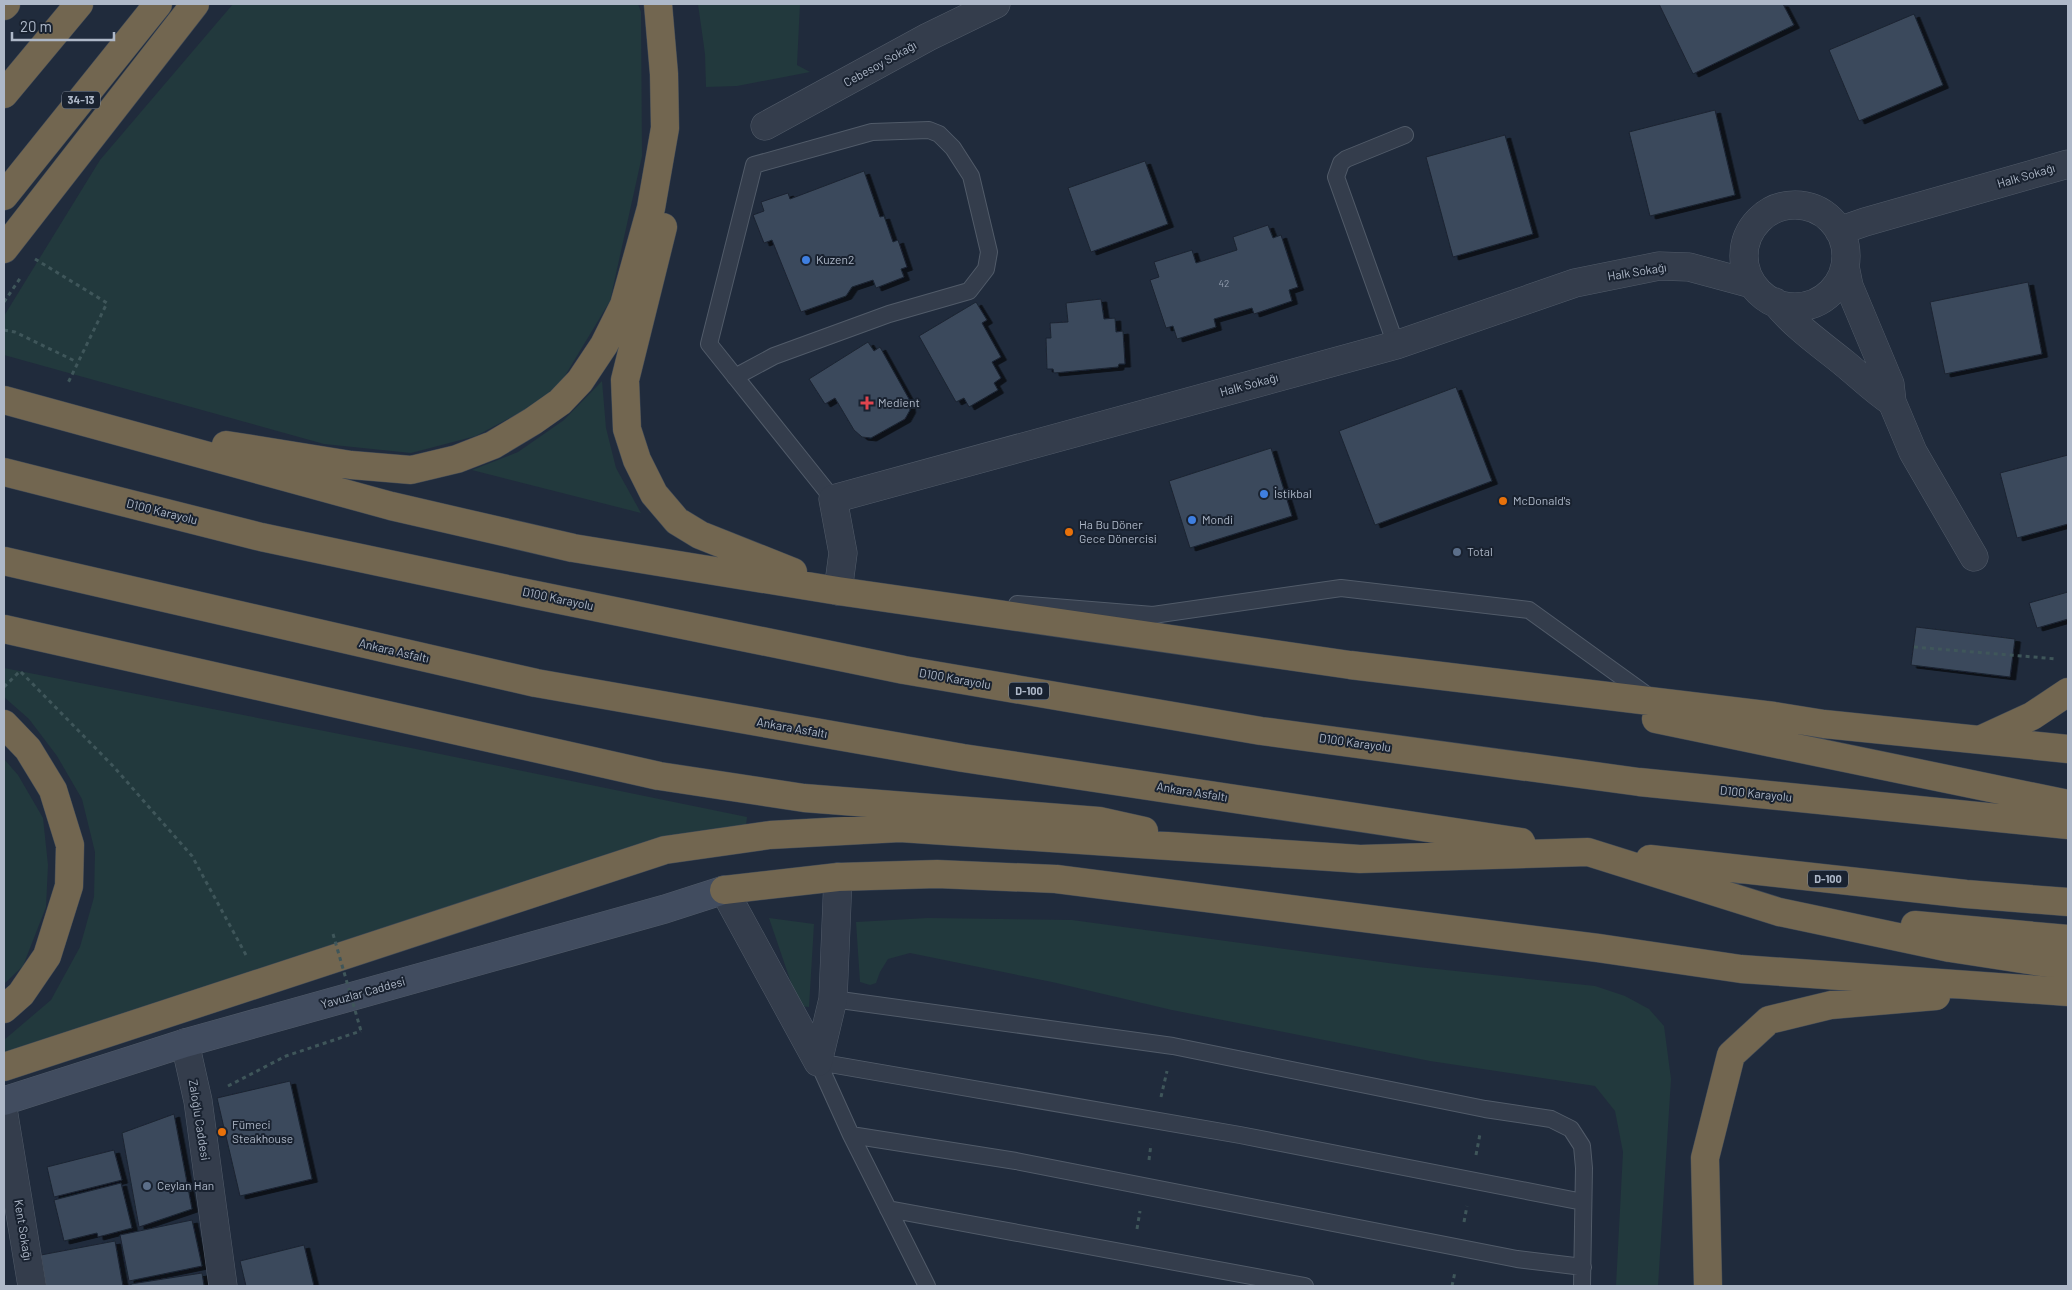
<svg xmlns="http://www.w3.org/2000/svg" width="2072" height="1290" viewBox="0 0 2072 1290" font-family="Barlow,sans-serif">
  <defs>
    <filter id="shadow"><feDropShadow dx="5.5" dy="3" stdDeviation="0" flood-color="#0009"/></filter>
  </defs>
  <rect width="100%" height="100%" fill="#202b3c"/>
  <path fill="#22393d" d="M233,4H638L641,12L642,156L610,301L554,394L476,436L411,453L324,444L4,355V316L100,160Z
    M698,4H800L797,65L810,72L737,86L706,87L705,54Z
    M602,381L606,428L616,468L641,513L472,470L518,452L564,420Z
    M4,668L411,748L747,817L746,825L6,1053L4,1050V1040L51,1000L80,947L94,897L95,852L82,799L57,756L29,719L4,697Z
    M4,759L18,775L43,818L48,865L46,907L23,966L4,984Z
    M769,918L814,924L809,1007L799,1006Z
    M928,918L1072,920L1418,967L1595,986L1625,996L1649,1009L1664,1026L1671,1079L1658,1286H1616L1623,1152L1615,1111L1595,1086L1430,1061L1172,1010L1052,982L910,953L888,959L880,972L876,983L870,985L860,982L856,922Z"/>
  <path fill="#3b495b" stroke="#1b2432" filter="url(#shadow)" d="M1659,4H1783L1794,25L1693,74Z
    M1914,14L1943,85L1859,121L1829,50Z
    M1715,110L1735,195L1650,216L1629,132Z
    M1505,135L1533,234L1453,257L1426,157Z
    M1145,161L1168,224L1091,252L1068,188Z
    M864,171L880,217L884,216L893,242L898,240L907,267L901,269L904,277L876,288L873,280L852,287L846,296L801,312L772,240L764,243L753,215L764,211L761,202L788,193L790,199Z
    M1268,225L1273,238L1281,235L1298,287L1289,290L1292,301L1254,314L1252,308L1214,319L1216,327L1177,339L1173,326L1166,328L1150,280L1159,277L1154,262L1192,250L1196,263L1237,250L1233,237Z
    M2028,282L2042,354L1945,374L1930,302Z
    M1101,299L1104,319L1115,318L1116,332L1123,331L1125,364H1119L1118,367L1054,373L1053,369H1047L1046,338H1051L1050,323L1068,322L1066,303Z
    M976,302L987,320L982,323L1001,357L992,362L1001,378L994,383L998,390L969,407L964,398L956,402L919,336Z
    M868,342L874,351L880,347L909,399L910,410L905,419L871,438L862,437L854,430L835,398L825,404L809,379Z
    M1456,387L1492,481L1375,525L1339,431Z
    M1271,448L1292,516L1190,548L1169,481Z
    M2068,455V524L2017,538L2000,473Z
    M2068,592V619L2037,628L2029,603Z
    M1916,627L2015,639L2010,677L1911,665Z
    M290,1081L312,1179L240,1196L217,1098Z
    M174,1114L192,1209L139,1227L122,1133Z
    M114,1150L122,1180L54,1197L47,1167Z
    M121,1183L132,1228L98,1237L97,1233L64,1241L54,1200Z
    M192,1220L202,1266L129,1281L120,1235Z
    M115,1241L123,1286H46L41,1255Z
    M304,1245L314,1286H246L240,1261Z
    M202,1273L204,1286H131V1284Z"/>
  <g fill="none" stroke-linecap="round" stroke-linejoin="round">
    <g stroke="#515b69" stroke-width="18">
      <path id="lane" d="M1396,345L1336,177L1341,163L1346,159L1405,135
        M735,377L774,356L889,314L969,291L986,269L989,252L971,176L953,148L939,134L929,130L872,132L754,165L709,344L833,499
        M1017,604L1153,615L1341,588L1529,610L1651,698
        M833,999L1173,1046L1485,1109L1551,1119L1571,1129L1582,1146L1584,1168L1582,1286
        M818,1062L1240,1135L1583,1202
        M818,1062L851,1135L927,1286
        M851,1135L1016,1161L1517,1259L1583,1267
        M888,1209L1305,1286"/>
    </g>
    <g stroke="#515b69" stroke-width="29">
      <path id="street" d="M765,126L928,37L996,4
        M1744 256a51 51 0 1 1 102 0a51 51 0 1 1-102 0Z
        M1839,231L1865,222L2068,164
        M1845,266L1849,286L1890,384L1892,402L1913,452L1974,557
        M1775,302C1797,328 1818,342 1844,363C1860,376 1875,391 1892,402
        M838,591L843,553L833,499L1396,345L1575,283L1659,266L1689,267L1752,284
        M724,890L818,1062
        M185,1043L198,1101L223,1286
        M818,1062L833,999L838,877
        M4,1115L32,1286"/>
    </g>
    <g stroke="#515b69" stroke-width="29">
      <path id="secondary" d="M4,1101L185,1043L665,909L724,890"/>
    </g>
    <g stroke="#3e4856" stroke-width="29">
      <path id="highway" d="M4,6L6,4
        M4,94L79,4
        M4,196L158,4
        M663,227L625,380L627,429L637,460L654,494L677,521L700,535L793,572
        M4,249L195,4
        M4,400L391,506L573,548L838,591L1350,665L1774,716L1824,724L2068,749
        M226,445L351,465L411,470L457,459L493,445L533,421L560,402L580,381L604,345L624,305L651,208L665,128L664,74L658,4
        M4,472L261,537L526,593L904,670L1261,731L1639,782L2068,825
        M4,561L536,683L963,758L1521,842
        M4,629L659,776L804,798L1099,821L1144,831
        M1656,719L2068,804
        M4,724L28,749L53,790L70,845L69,886L47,956L21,994L4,1009
        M1982,739L2032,716L2068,692
        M1650,859L1966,894L2068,902
        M724,890L838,877L937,874L1056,879L1598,948L1741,969L2068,992
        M1915,925L2068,939
        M4,1067L665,850L770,835L900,828L1360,859L1588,852L1779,912L1950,948L2068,966
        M1708,1286L1705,1158L1731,1055L1769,1020L1831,1005L1936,996"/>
    </g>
    <path stroke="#3f565a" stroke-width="3" stroke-dasharray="4 4" stroke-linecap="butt" d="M35,259L107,303L67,385
      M4,302L21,277
      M4,330L15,332L77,362
      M1914,647L2057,659
      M4,687L20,671L113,766L192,856L246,955
      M228,1086L286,1056L361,1031
      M1161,1097L1167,1071
      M1476,1155L1480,1134
      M1149,1160L1151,1144
      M1464,1222L1467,1206
      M1137,1229L1140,1211
      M1452,1286L1455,1272"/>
    <use href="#lane" stroke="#343d4c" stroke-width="16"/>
    <use href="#street" stroke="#343d4c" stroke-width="28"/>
    <use href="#secondary" stroke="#414c5f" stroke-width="28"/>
    <use href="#highway" stroke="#726650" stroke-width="28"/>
    <path stroke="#3f565a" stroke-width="3" stroke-dasharray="4 4" stroke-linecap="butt" d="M333,934L361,1031"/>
  </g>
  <g fill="#3f7fe0" stroke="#192230" stroke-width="2">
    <circle cx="806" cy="260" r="5"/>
    <circle cx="1264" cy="494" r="5"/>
    <circle cx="1192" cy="520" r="5"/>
  </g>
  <path fill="#e0444e" stroke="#192230" stroke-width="2" d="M864.5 395.5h5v5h5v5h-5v5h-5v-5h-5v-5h5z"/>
  <g fill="#e8710a" stroke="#192230" stroke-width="2">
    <circle cx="1503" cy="501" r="5"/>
    <circle cx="1069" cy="532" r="5"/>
    <circle cx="222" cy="1132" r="5"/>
  </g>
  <g fill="#5c6f8a" stroke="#192230" stroke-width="2">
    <circle cx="1457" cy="552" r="5"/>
    <circle cx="147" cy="1186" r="5"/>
  </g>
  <g text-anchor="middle" stroke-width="4" stroke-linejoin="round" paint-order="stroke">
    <g font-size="10" fill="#919cad">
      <text x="1224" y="287">42</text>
    </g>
    <g fill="#192230" stroke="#818b9a" stroke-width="1">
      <rect x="62" y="91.5" width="38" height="17" rx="4"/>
      <rect x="1009" y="682.5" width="40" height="17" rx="4"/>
      <rect x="1808" y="870.5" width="40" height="17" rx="4"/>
    </g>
    <g font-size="11" font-weight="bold" fill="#aeb8c8">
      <text x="81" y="104">34-13</text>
      <text x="1029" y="695">D-100</text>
      <text x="1828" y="883">D-100</text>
    </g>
    <g font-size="12" fill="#aeb8c8" stroke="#192230">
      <text transform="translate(880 64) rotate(-29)" y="4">Cebesoy Sokağı</text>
      <text transform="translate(2026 176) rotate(-16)" y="4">Halk Sokağı</text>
      <text transform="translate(1637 272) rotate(-9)" y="4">Halk Sokağı</text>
      <text transform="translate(1249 385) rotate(-15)" y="4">Halk Sokağı</text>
      <text transform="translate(162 512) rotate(14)" y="4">D100 Karayolu</text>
      <text transform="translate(558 599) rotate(12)" y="4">D100 Karayolu</text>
      <text transform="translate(394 651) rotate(13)" y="4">Ankara Asfaltı</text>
      <text transform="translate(955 679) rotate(10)" y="4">D100 Karayolu</text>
      <text transform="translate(792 728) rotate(10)" y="4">Ankara Asfaltı</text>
      <text transform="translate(1355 743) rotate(8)" y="4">D100 Karayolu</text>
      <text transform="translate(1192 792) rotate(9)" y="4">Ankara Asfaltı</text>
      <text transform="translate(1756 794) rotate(6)" y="4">D100 Karayolu</text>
      <text transform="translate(363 993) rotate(-16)" y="4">Yavuzlar Caddesi</text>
      <text transform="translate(199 1120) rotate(81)" y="4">Zaloğlu Caddesi</text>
      <text transform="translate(23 1230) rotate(81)" y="4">Kent Sokağı</text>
    </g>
    <g font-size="12" fill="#aeb8c8" stroke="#192230" text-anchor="start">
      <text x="816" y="264">Kuzen2</text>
      <text x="878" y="407">Medient</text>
      <text x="1274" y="498">İstikbal</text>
      <text x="1513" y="505">McDonald's</text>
      <text x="1202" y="524">Mondi</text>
      <text x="1079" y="529">Ha Bu Döner<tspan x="1079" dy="14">Gece Dönercisi</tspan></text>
      <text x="1467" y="556">Total</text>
      <text x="232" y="1129">Fümeci<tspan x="232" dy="14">Steakhouse</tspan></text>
      <text x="157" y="1190">Ceylan Han</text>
    </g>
  </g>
  <rect width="2072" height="1290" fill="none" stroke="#aeb8c8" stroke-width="10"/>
  <path d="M12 32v8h102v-8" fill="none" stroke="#aeb8c8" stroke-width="2.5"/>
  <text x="20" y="32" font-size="15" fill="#aeb8c8" stroke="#192230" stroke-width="4" paint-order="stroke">20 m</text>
</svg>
